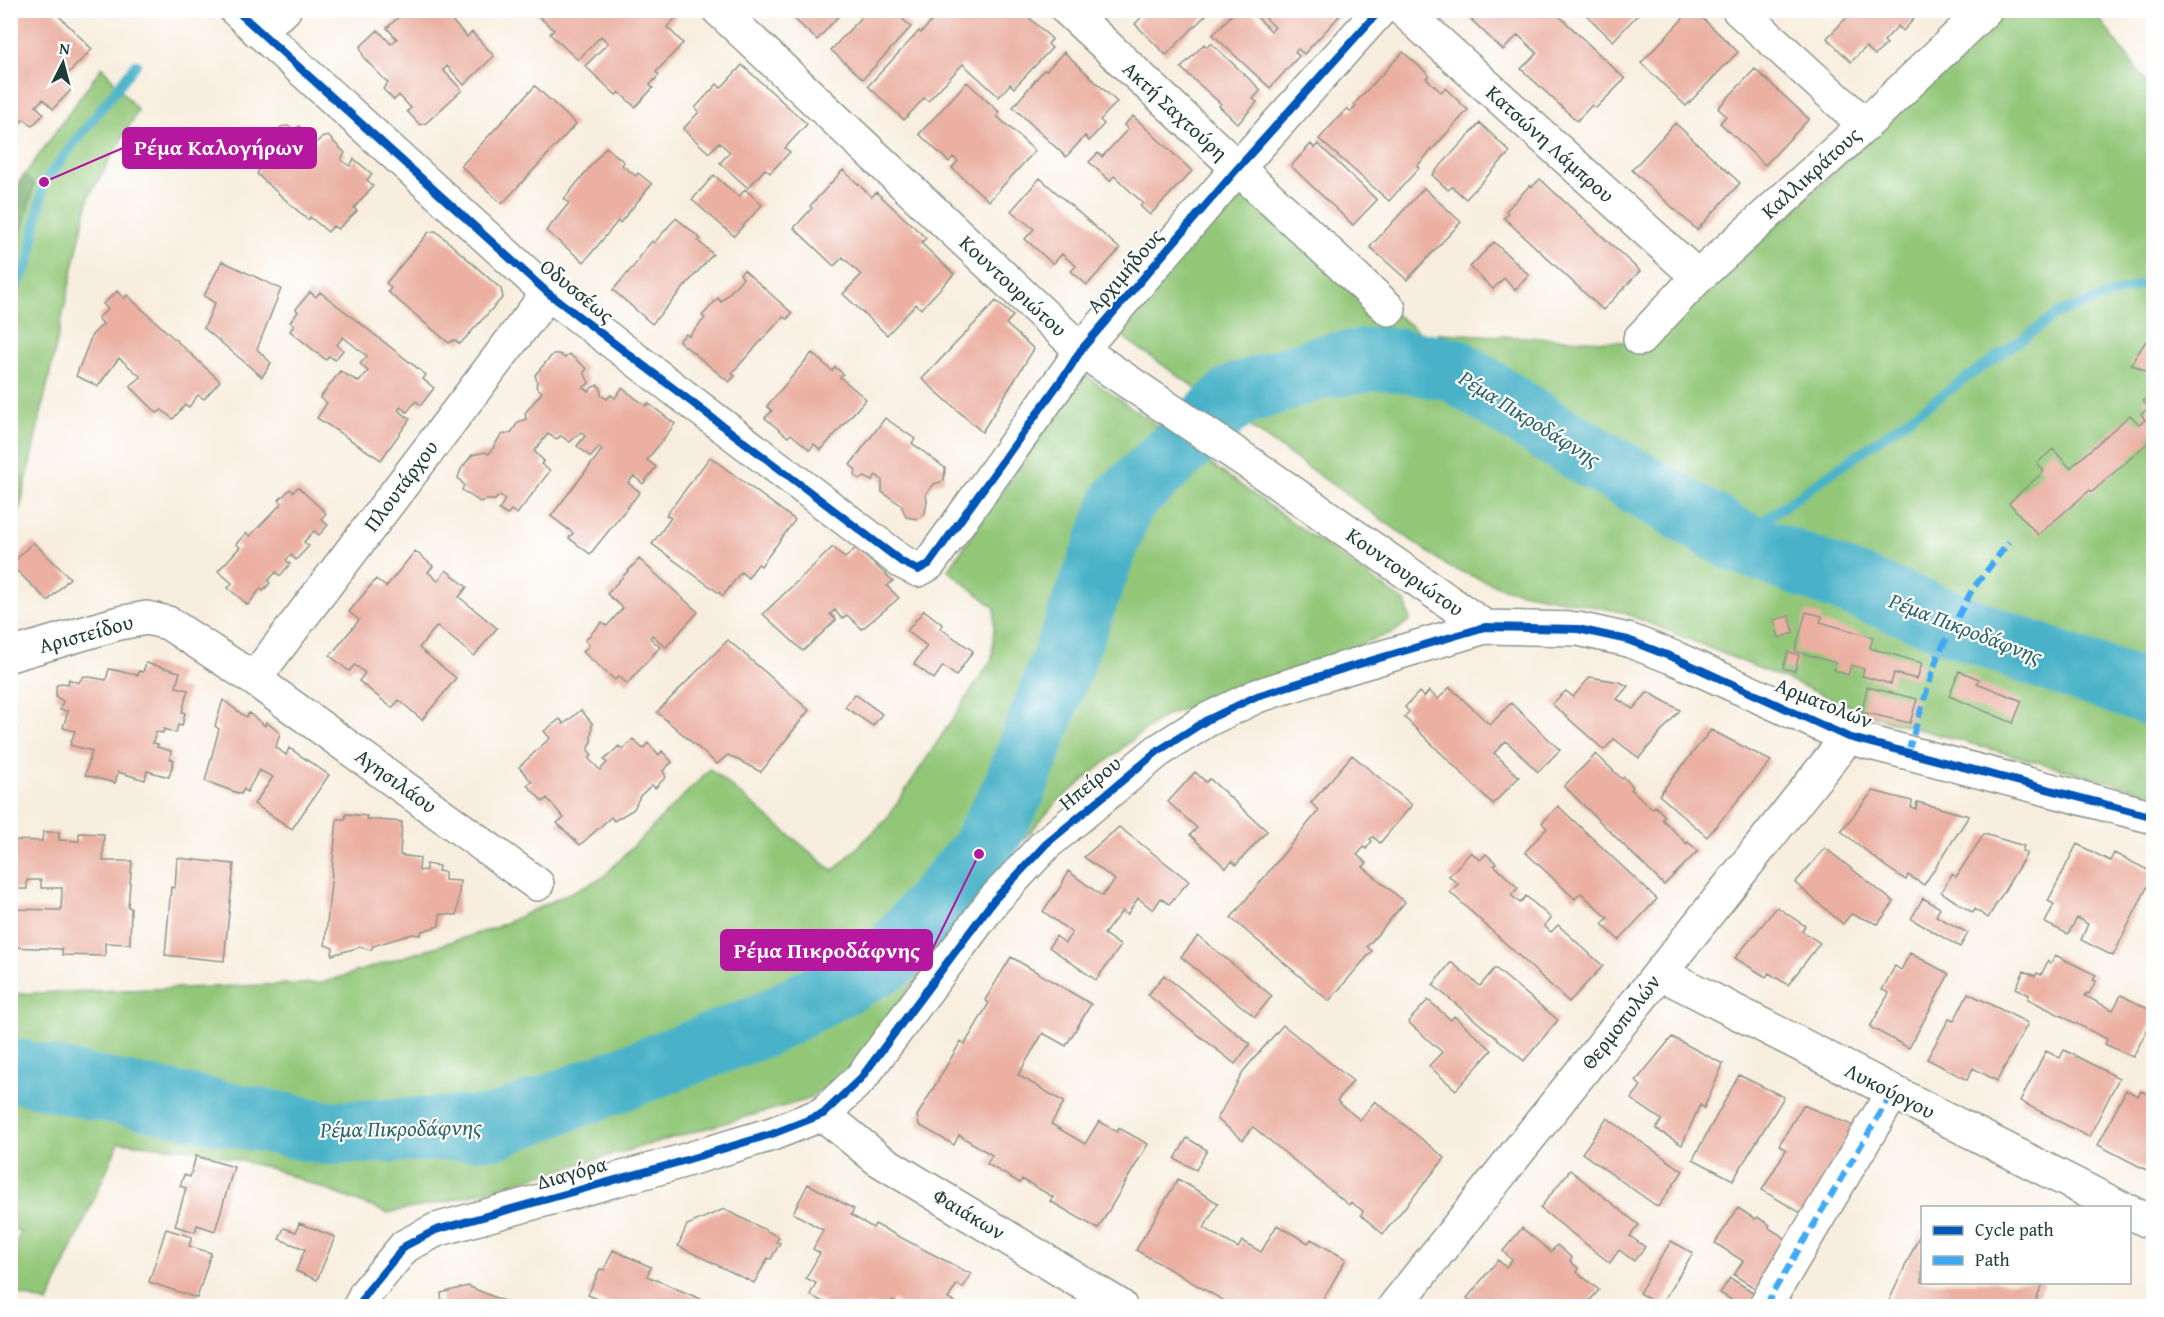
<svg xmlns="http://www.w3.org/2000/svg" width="2164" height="1317" viewBox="0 0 2164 1317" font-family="'Gentium Book Plus',serif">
  <rect width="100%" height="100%" fill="#fff"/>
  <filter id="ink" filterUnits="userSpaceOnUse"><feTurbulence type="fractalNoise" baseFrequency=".0167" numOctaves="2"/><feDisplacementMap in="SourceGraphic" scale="12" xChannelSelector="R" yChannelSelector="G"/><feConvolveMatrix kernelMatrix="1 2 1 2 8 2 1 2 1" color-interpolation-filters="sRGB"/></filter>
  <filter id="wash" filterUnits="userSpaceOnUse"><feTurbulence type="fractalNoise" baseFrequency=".008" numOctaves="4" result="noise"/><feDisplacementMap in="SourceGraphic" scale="24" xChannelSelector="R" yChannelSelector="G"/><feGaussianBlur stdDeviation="1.35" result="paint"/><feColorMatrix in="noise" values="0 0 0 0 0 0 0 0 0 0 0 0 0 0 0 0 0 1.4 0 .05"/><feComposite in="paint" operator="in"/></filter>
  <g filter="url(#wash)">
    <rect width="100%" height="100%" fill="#f8eedf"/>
    <path fill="#92c778" stroke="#588256" stroke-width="1.5" d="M2005,11H2094L2153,92V794L1882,719L1622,612L1506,589L1449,567L1109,327L1237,180L1389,309L1555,435L1560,430L1436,340L1438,333L1625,342L1670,327Z
      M102,67L138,111L89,196L11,549V194Z
      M1084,374L1406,603L1410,620L1394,632L1167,715L1137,736L1055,804L980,890L852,1068L806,1100L446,1202L387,1213L270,1168L197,1150L119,1142L48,1303L11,1292V1262L20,1231L10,1228V994L322,983L497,927L602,878L710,769L833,871L886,820L992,659L995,608L948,570Z"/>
    <path fill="#75ac68" stroke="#4a744e" stroke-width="1.5" d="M24,175L34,184L16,253L11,264V194Z"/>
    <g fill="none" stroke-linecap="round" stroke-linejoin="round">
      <path stroke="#4ab2c8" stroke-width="10" d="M10,300L29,262L44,182L136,64
        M1736,540L2059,313L2154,280"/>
      <path stroke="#4ab2c8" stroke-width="64" d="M10,1069L84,1086L328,1133L494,1127L764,1025L888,959L979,854L1014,790L1123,501L1235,396L1321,367L1383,358L1453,369L1555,435L1736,540L2055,662L2154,695"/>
    </g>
    <g id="blocks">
      <path fill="#ebb0a2" d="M10,10H53L92,49L62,80L71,90L53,109L43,99L36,106L44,114L32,126L24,119L17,126L10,120Z
        M406,10H442L467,37L472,32L494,56L464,85L447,66L443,70L462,90L426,123L420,125L407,111L411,108L399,95L394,100L383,89L388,83L364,58L360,47L378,30L391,44L397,39L387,28Z
        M537,10H683L667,27L683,43L656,72L659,75L650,85L653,88L635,107L619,92L616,95L585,66L608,43L601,36L578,60L550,34L554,30L535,13Z
        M789,10H844L817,40L787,12Z
        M862,10H893L911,27L863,79L831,50L865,13Z
        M942,10H1007L1013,15L1018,10H1021L1052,39L1048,44L1052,48L1014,88L1010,84L999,97L963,64L928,101L924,98L904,120L868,86L919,31L921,33Z
        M1148,10H1211L1166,55L1135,24Z
        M1236,10H1250L1271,31L1275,27L1257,10H1345L1304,54L1298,49L1295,52L1299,56L1270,88L1213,35Z
        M1461,10H1553L1625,79L1596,108L1592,105L1577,121L1521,69L1537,53L1518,35L1503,50Z
        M1581,10H1642L1613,41Z
        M1691,10H1694L1738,52L1686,106L1641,63Z
        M1854,10H1916L1911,16L1914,19L1903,31L1898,26L1884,41L1887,44L1875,55L1866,47L1851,62L1827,38Z
        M1211,43L1261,90L1253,99L1257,102L1238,124L1219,106L1221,104L1181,68L1204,44L1207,47Z
        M1064,52L1117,102L1100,120L1104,124L1089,141L1085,136L1066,157L1013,107L1044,70L1046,71Z
        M1403,52L1429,75L1426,78L1441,92L1445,88L1468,110L1417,166L1419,168L1389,201L1319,139L1347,108L1351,112L1356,106L1354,104Z
        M742,65L807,124L785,148L790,152L770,173L765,169L748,188L720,163L730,152L719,142L709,153L683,129L699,112L695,108L717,84L721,88Z
        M1755,69L1809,119L1765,165L1720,123L1726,116L1718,108Z
        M967,82L999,112L997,116L1035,151L989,201L952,168L958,161L953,157L949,162L919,134Z
        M535,86L576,124L502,204L461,166Z
        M1133,116L1192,171L1150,215L1140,206L1143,203L1114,176L1110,181L1089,162L1098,153L1102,157L1128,129L1124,125Z
        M1480,123L1510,152L1466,199L1452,187L1448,190L1432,175Z
        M1675,123L1740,183L1697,230L1632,170Z
        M287,126L295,129L299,126L316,143L321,138L328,136L345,153L341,160L350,166L354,159L372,174L367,180L373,186L354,208L357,211L338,229L333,226L328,232L310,217L308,220L257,174L259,168L248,158L263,140L270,146L274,142L272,135L281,127Z
        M1311,144L1314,148L1318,144L1377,200L1353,225L1291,166Z
        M606,147L624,162L622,165L636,176L638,173L652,184L620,223L618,221L584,262L546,231L569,203L564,199Z
        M843,170L872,197L876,192L926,238L921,243L954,274L921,309L916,304L887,335L843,294L861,275L843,257L834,266L794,228L812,208L810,206Z
        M714,175L739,197L745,189L762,205L734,236L692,200Z
        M1040,178L1120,249L1087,285L1071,271L1076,266L1062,254L1053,264L1025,239L1034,229L1011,211Z
        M1540,179L1640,271L1603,310L1504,218L1508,214L1506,211L1530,185L1532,187Z
        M1424,188L1461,222L1407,280L1370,247Z
        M676,218L701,239L698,241L713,254L652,324L613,290L639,260L638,258L652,241L654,243Z
        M436,231L501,289L503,297L460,344L454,340L449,343L388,292L391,288L386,283L429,232Z
        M1494,242L1529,275L1515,290L1504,278L1493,289L1470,267Z
        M222,261L281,289L257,349L271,363L262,377L204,328L215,303L204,296Z
        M744,270L792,313L787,319L783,317L732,373L735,376L729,382L679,341L686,334L689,336L705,318L702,316L718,298L721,302L743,278L740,274Z
        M117,291L124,299L127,295L220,381L204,399L198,395L189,407L185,405L173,419L162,410L157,413L130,386L141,377L119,358L98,386L76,376L92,335L103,324L98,318L108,309L103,304Z
        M310,292L316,297L320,292L426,375L423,379L434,388L421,405L416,401L407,412L400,407L398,410L410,419L381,460L317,418L327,403L320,398L340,371L359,382L368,371L360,364L367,356L343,337L337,345L343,350L335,360L329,356L326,360L290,331L294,325L290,322L298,312L296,309Z
        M996,301L1013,316L1006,324L1034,349L982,432L922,379Z
        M2146,341L2154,345V369L2149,373L2131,364Z
        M812,353L832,371L835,367L843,374L840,377L866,399L821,450L814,444L810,450L791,434L788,437L765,418L772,411L767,406Z
        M553,354H559L565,358L569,354L587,369L584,372L589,383L583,388L589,391L593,387L598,385L601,389V395L607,399L611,395L615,398L622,388L646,406L648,403L675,424L647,460L656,467L643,484L634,476L628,483L640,492L590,554L569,538L573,533L551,516L602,450L599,447L591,457L577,446L585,436L581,432L570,442L561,436L556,439L548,434L534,451L544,461L541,464L550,471L517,514L511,510L507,515L499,510L505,499L500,495L495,500H486L480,502L462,490L464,485L458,478L461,469L472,455L485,452L489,454L501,435L511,433L518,422L526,419L525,413L542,392L536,387L537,382L535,375Z
        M2154,393V433L2148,437L2151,440L2092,492L2090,490L2038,535L2009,503L2044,471L2037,463L2053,449L2070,468L2130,415L2139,424L2145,420L2141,414L2149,408L2143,401Z
        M885,418L915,439L912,443L945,468L944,481L934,484L926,494L927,501L925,513L918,519L906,517L901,505L882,492V480L876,475L872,481L865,477L860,479L856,477L855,475L856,470L850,465Z
        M710,457L795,520L761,566L758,564L748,578L741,572L723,596L652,544L671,518L666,515Z
        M298,487L326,513L321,519L328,525L319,535L314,531L304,542L309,546L296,560L291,555L286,560L290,564L280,576L276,572L268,581L270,583L263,591L261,588L248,605L228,588L232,583L218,571L240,547L236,544L246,533L250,536L282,503L279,500L290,489L293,492Z
        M33,542L70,578L48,601L11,565Z
        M833,547L845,558L856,548L893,581L887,586L899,598L862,629L847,615L842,619L835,610L830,614L836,620L803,651L763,614Z
        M415,551L433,566L428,572L438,581L446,570L467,587L459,597L497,628L474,656L437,626L419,648L456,678L422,720L399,700L392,708L359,681L365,673L355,665L349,671L330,656L359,620L349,612L376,579L386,587Z
        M639,559L698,612L666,647L652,635L650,638L660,647L627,684L619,676L615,680L583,652L589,645L585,640L602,622L607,626L623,608L607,594Z
        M924,610L943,625L940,628L973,651L956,676L943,666L934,679L914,664L927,646L907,631Z
        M1806,612L1822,616L1820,622L1873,637L1870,648L1922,663L1917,679L1894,673L1891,684L1862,676L1864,669L1851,665L1848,675L1834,670L1836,663L1795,651Z
        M1789,616L1794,633L1779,638L1774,620Z
        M728,640L809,710L761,772L728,755L717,764L657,712Z
        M1788,652L1799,655L1795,671L1783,668Z
        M146,663L180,672L176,687L188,690L182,712L185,713L182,726L178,725L176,733L164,729L163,733L156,732L153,743L158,744L157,747L171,751L170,759L174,760L169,777L147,771L145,780L118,772L115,783L85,775L92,751L70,745L75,731L63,728L68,711L60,710L63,701L56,697V686L61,683L68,684L69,679L78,683L84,676L106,680L109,669L138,675L139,671L143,672Z
        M1959,671L1979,679L1977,683L2022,701L2013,723L1949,696Z
        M1590,677L1620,682L1628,686L1617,699L1633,709L1648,692L1680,710L1639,758L1614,739L1604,750L1552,704L1566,691L1573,697Z
        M1450,687L1490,725L1511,703L1560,750L1538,772L1506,741L1494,753L1519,777L1493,804L1404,717L1409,712L1405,707L1419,692L1424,697L1429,691L1438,699Z
        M1867,687L1917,699L1910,723L1862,712Z
        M855,694L882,714L873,726L845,707Z
        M223,700L246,717L249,713L265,726L266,722L280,733L276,747L282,752L286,755L289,748L329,775L292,829L254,804L273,777L259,770L247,792L244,789L241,794L205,781L219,729L215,726Z
        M581,710L592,723L591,743L588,750L592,755L589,759L600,770L607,763L604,760L619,746L623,750L633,739L643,749L648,743L659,755L662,751L672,762L663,771L666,777L655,788L652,785L640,796L634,809L614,821L611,817L580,845L557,823L564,818L547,798L543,802L527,785L532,782L519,767L550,738L544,731L560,719L564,724Z
        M10,713L17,729L10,732Z
        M1711,730L1771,761L1707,837L1659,795Z
        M1596,754L1622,779L1624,777L1633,787L1631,789L1652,809L1655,806L1665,816L1662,819L1687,844L1688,842L1698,851L1664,885L1564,786Z
        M1352,755L1412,805L1380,843L1373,837L1370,839L1372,841L1366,849L1364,847L1357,855L1367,863L1363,867L1405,902L1367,947L1372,951L1329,1001L1231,918L1319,810L1311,803Z
        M1195,772L1206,782L1210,779L1267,831L1236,865L1232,861L1226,868L1190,835L1197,828L1168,802Z
        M1873,791L1912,801L1911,807L1916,809L1917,802L1969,816L1924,885L1908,875L1906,880L1885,866L1841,831Z
        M1558,806L1657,899L1619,940L1602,924L1608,918L1581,893L1575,899L1525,852L1547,828L1542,823Z
        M346,814L367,816L366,819L402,822L400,855L420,858L419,871L426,870V864L439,866L438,871L445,872V880L460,881L457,915L440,914L439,926L422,931L420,935L412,934L373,946L371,950L360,947L332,955L333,948L325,945L337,819H345Z
        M1119,827L1189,881L1169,904L1161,898L1153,910L1138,898L1127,915L1122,911L1104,934L1121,946L1096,980L1049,947L1056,936L1065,943L1072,933L1043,911L1061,886L1068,871L1102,896L1115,880L1084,857Z
        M43,832H59V840L79,841V833L104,834L103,861H132L128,907L131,908L130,944L105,943V956L62,955V949L10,947V909L61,910L62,888H41V880H27V889H10V840L42,841Z
        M1984,834L2024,846L2022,851L2027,853L1988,918L1975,909L1973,913L1941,892L1952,874L1956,877Z
        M2077,844L2110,861L2114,853L2154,873L2113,956L2081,940L2088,924L2077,918L2068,934L2045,923L2054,904L2048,901Z
        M1825,848L1894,902L1878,924L1851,914L1843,924L1795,883Z
        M1471,852L1480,860L1486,854L1496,863L1494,865L1518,888L1511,895L1520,903L1526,896L1551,918L1544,926L1551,932L1558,925L1603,966L1569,1002L1450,892L1458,884L1449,876Z
        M177,858L234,864L224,961L165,955L171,887L175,888Z
        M1923,898L1940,908L1936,916L1968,933L1960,947L1911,919Z
        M1777,907L1805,926L1802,931L1820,943L1788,985L1769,973L1766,977L1735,958Z
        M1198,936L1272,996L1255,1017L1181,957Z
        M1910,953L1949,974L1909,1048L1870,1027L1889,993L1882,990L1895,966L1901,970Z
        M2055,955L2096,975L2093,980L2096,981L2089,994L2087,993L2085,996L2113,1010L2121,995L2154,1012V1017L2133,1057L2105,1044L2107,1039L2028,999L2029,995L2016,988L2024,971L2035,976L2037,973L2041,975L2048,961L2051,963Z
        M1011,957L1091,1004L1066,1046L1043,1033L1018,1075L1064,1102L1051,1124L1085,1144L1099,1121L1117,1132L1119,1128L1148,1144L1098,1229L1050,1201L1053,1197L1022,1179L1020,1183L987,1164L992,1155L959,1135L954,1145L919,1125L917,1116L961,1041L965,1044L989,1003L985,1000Z
        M1451,962L1480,986L1495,968L1558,1020L1524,1061L1433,985Z
        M1164,975L1250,1044L1235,1064L1148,995Z
        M1968,993L2028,1023L1997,1081L1973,1068L1967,1080L1927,1059L1949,1019L1954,1021Z
        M1428,1000L1451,1020L1454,1016L1492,1050L1456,1090L1429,1066L1442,1052L1408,1022Z
        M1283,1025L1353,1081L1337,1101L1360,1120L1375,1101L1445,1158L1383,1234L1361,1215L1363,1211L1351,1202L1349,1205L1253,1127L1243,1140L1217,1119L1245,1069Z
        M1672,1037L1723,1064L1704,1108L1700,1105L1682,1145L1656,1129L1662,1120L1631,1099L1641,1086L1636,1081Z
        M2064,1050L2119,1078L2089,1137L2020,1101L2046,1051L2060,1058Z
        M1739,1075L1784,1097L1733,1180L1693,1159Z
        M2126,1090L2138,1096L2141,1091L2154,1097V1170L2152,1173L2098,1145Z
        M1803,1105L1854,1126L1821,1180L1826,1184L1817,1199L1812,1195L1810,1198L1815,1201L1806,1216L1762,1190L1786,1150L1779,1145Z
        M1607,1118L1683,1171L1658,1207L1582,1153Z
        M1187,1138L1207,1150L1196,1170L1175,1159Z
        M196,1156L234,1167L215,1231L197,1225L195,1232L175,1226L186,1188L180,1186L184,1175L190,1177Z
        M1570,1170L1639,1225L1630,1236L1645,1247L1634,1261L1619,1250L1610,1263L1540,1208Z
        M1178,1179L1218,1203L1204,1228L1238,1248L1242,1241L1261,1252L1277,1225L1308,1243L1311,1239L1346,1259L1320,1305L1322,1306H1233L1136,1250Z
        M808,1184L854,1209L851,1215L873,1228L875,1224L971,1274L963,1288L957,1284L948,1299L962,1306H900L901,1304L893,1300L889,1306H823L825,1303L810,1295L816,1283L806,1278L820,1253L813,1249L823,1230L793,1213Z
        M1738,1208L1755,1219L1757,1217L1770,1225L1769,1228L1793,1243L1761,1292L1734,1275L1743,1261L1715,1243Z
        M724,1209L779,1237L776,1242L780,1243L771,1259L768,1258L754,1283L678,1246L687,1225Z
        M299,1223L335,1237L317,1280L296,1271L305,1249L279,1239L284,1228L296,1232Z
        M1522,1228L1551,1252L1557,1245L1572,1258L1570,1261L1579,1269L1577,1272L1599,1290L1585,1306H1477L1467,1298L1498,1260L1506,1267L1512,1260L1503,1251Z
        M166,1229L192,1237L189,1246L211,1253L197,1298L149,1282Z
        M1922,1230V1282H2044L2033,1306H1891L1893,1303L1889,1301Z
        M1671,1241L1693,1253L1660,1306L1639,1293Z
        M613,1250L651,1267L647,1276L717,1306H615L588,1295L600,1269L604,1270Z
        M1730,1278L1756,1294L1748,1306H1741L1720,1293Z
        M468,1286L515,1306H433L442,1304L441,1293Z"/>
    </g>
  </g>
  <g filter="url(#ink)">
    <use href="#blocks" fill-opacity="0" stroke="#8c968a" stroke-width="1.5"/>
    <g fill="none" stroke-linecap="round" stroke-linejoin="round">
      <g stroke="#8c968a" stroke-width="36">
        <path id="street" d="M236,10L548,293L902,562L918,570L929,564L1069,369L1081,350L1237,169L1380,10
          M719,10L1081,350L1264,473L1485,627
          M1068,10L1389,309
          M1403,10L1698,277
          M1739,10L1865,125
          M257,30L284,10
          M1640,339L1698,277L1865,125L1985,10
          M10,655L119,623L147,618L168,623L254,679L537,884
          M254,679L548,293
          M1660,973L2121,1208
          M823,1114L878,1159L1120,1306
          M2130,1212L2154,1224
          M360,1306L366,1293L405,1246L436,1230L676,1163L772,1134L823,1114L861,1078L993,901L1046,844L1158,751L1207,720L1257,696L1346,668L1485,627L1578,629L1628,640L1677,659L1848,737L2154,817
          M1395,1306L1848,737
          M1765,1306L1893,1092"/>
      </g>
      <use href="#street" stroke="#fff" stroke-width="33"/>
      <path stroke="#3fa9f5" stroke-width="6" stroke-dasharray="12 6" stroke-linecap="butt" d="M1908,752L1938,655L1972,590L2009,542
        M1765,1306L1893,1092"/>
      <g stroke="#fff" stroke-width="11">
        <path id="cycleway" d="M236,10L548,293L902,562L918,570L929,564L1069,369L1081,350L1237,169L1380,10
          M360,1306L366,1293L405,1246L436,1230L676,1163L772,1134L823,1114L861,1078L993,901L1046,844L1158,751L1207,720L1257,696L1346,668L1485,627L1578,629L1628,640L1677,659L1848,737L2154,817"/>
      </g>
      <use href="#cycleway" stroke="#0057b8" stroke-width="8"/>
    </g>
  </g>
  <g text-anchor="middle" stroke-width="4.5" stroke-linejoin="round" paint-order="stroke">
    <g font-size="21" fill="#1f3d34" stroke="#fff">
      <text transform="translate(1175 111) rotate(43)" y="7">Ακτή Σαχτούρη</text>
      <text transform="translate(1550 144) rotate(42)" y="7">Κατσώνη Λάμπρου</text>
      <text transform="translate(1811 173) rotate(-42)" y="7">Καλλικράτους</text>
      <text transform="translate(1125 271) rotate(-49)" y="7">Αρχιμήδους</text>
      <text transform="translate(1013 286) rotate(43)" y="7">Κουντουριώτου</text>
      <text transform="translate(577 291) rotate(39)" y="7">Οδυσσέως</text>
      <text transform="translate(401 486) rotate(-53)" y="7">Πλουτάρχου</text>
      <text transform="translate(1405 572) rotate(35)" y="7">Κουντουριώτου</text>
      <text transform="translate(86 634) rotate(-15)" y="7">Αριστείδου</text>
      <text transform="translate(1824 703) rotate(22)" y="7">Αρματολών</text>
      <text transform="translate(396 781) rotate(36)" y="7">Αγησιλάου</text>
      <text transform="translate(1090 783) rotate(-39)" y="7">Ηπείρου</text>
      <text transform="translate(1621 1022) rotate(-52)" y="7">Θερμοπυλών</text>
      <text transform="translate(1890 1091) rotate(27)" y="7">Λυκούργου</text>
      <text transform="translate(572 1173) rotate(-16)" y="7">Διαγόρα</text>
      <text transform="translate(969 1214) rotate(31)" y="7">Φαιάκων</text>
    </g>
    <g font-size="22" font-style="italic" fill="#2e6668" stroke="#fff">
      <text transform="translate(1530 418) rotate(32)" y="8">Ρέμα Πικροδάφνης</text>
      <text transform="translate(1966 628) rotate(21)" y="8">Ρέμα Πικροδάφνης</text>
      <text transform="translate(401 1128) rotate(-1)" y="8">Ρέμα Πικροδάφνης</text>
    </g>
  </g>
  <path fill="none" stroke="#b5179e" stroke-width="2" d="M44 182L123 148M979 854L932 950"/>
  <g fill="#b5179e" stroke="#fff" stroke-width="2">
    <circle cx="44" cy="182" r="6"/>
    <circle cx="979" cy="854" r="6"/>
  </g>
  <g fill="#b5179e" stroke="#b5179e" stroke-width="2">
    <rect x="123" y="128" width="193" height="40" rx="6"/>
    <rect x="721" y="930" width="211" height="40" rx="6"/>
  </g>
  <g font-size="22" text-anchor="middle" font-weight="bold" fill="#fff">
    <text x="219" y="155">Ρέμα Καλογήρων</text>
    <text x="827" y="958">Ρέμα Πικροδάφνης</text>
  </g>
  <rect width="2164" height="1317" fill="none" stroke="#fff" stroke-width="36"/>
  <rect x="1921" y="1206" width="210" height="78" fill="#ffffff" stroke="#a5b1ae" stroke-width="1.5"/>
  <rect x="1933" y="1226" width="30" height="9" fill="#0057b8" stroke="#a5b1ae" stroke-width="1.5"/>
  <text x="1975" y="1236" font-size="18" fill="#1f3d34">Cycle path</text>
  <rect x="1933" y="1256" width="30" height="9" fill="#3fa9f5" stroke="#a5b1ae" stroke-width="1.5"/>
  <text x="1975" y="1266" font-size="18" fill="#1f3d34">Path</text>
  <g transform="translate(63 63) rotate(6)" stroke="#ffffff" stroke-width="4.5" paint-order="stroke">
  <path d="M0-4.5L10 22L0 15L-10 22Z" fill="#1f3d34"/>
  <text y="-9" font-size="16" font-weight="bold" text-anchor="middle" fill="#1f3d34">N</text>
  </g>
</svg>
